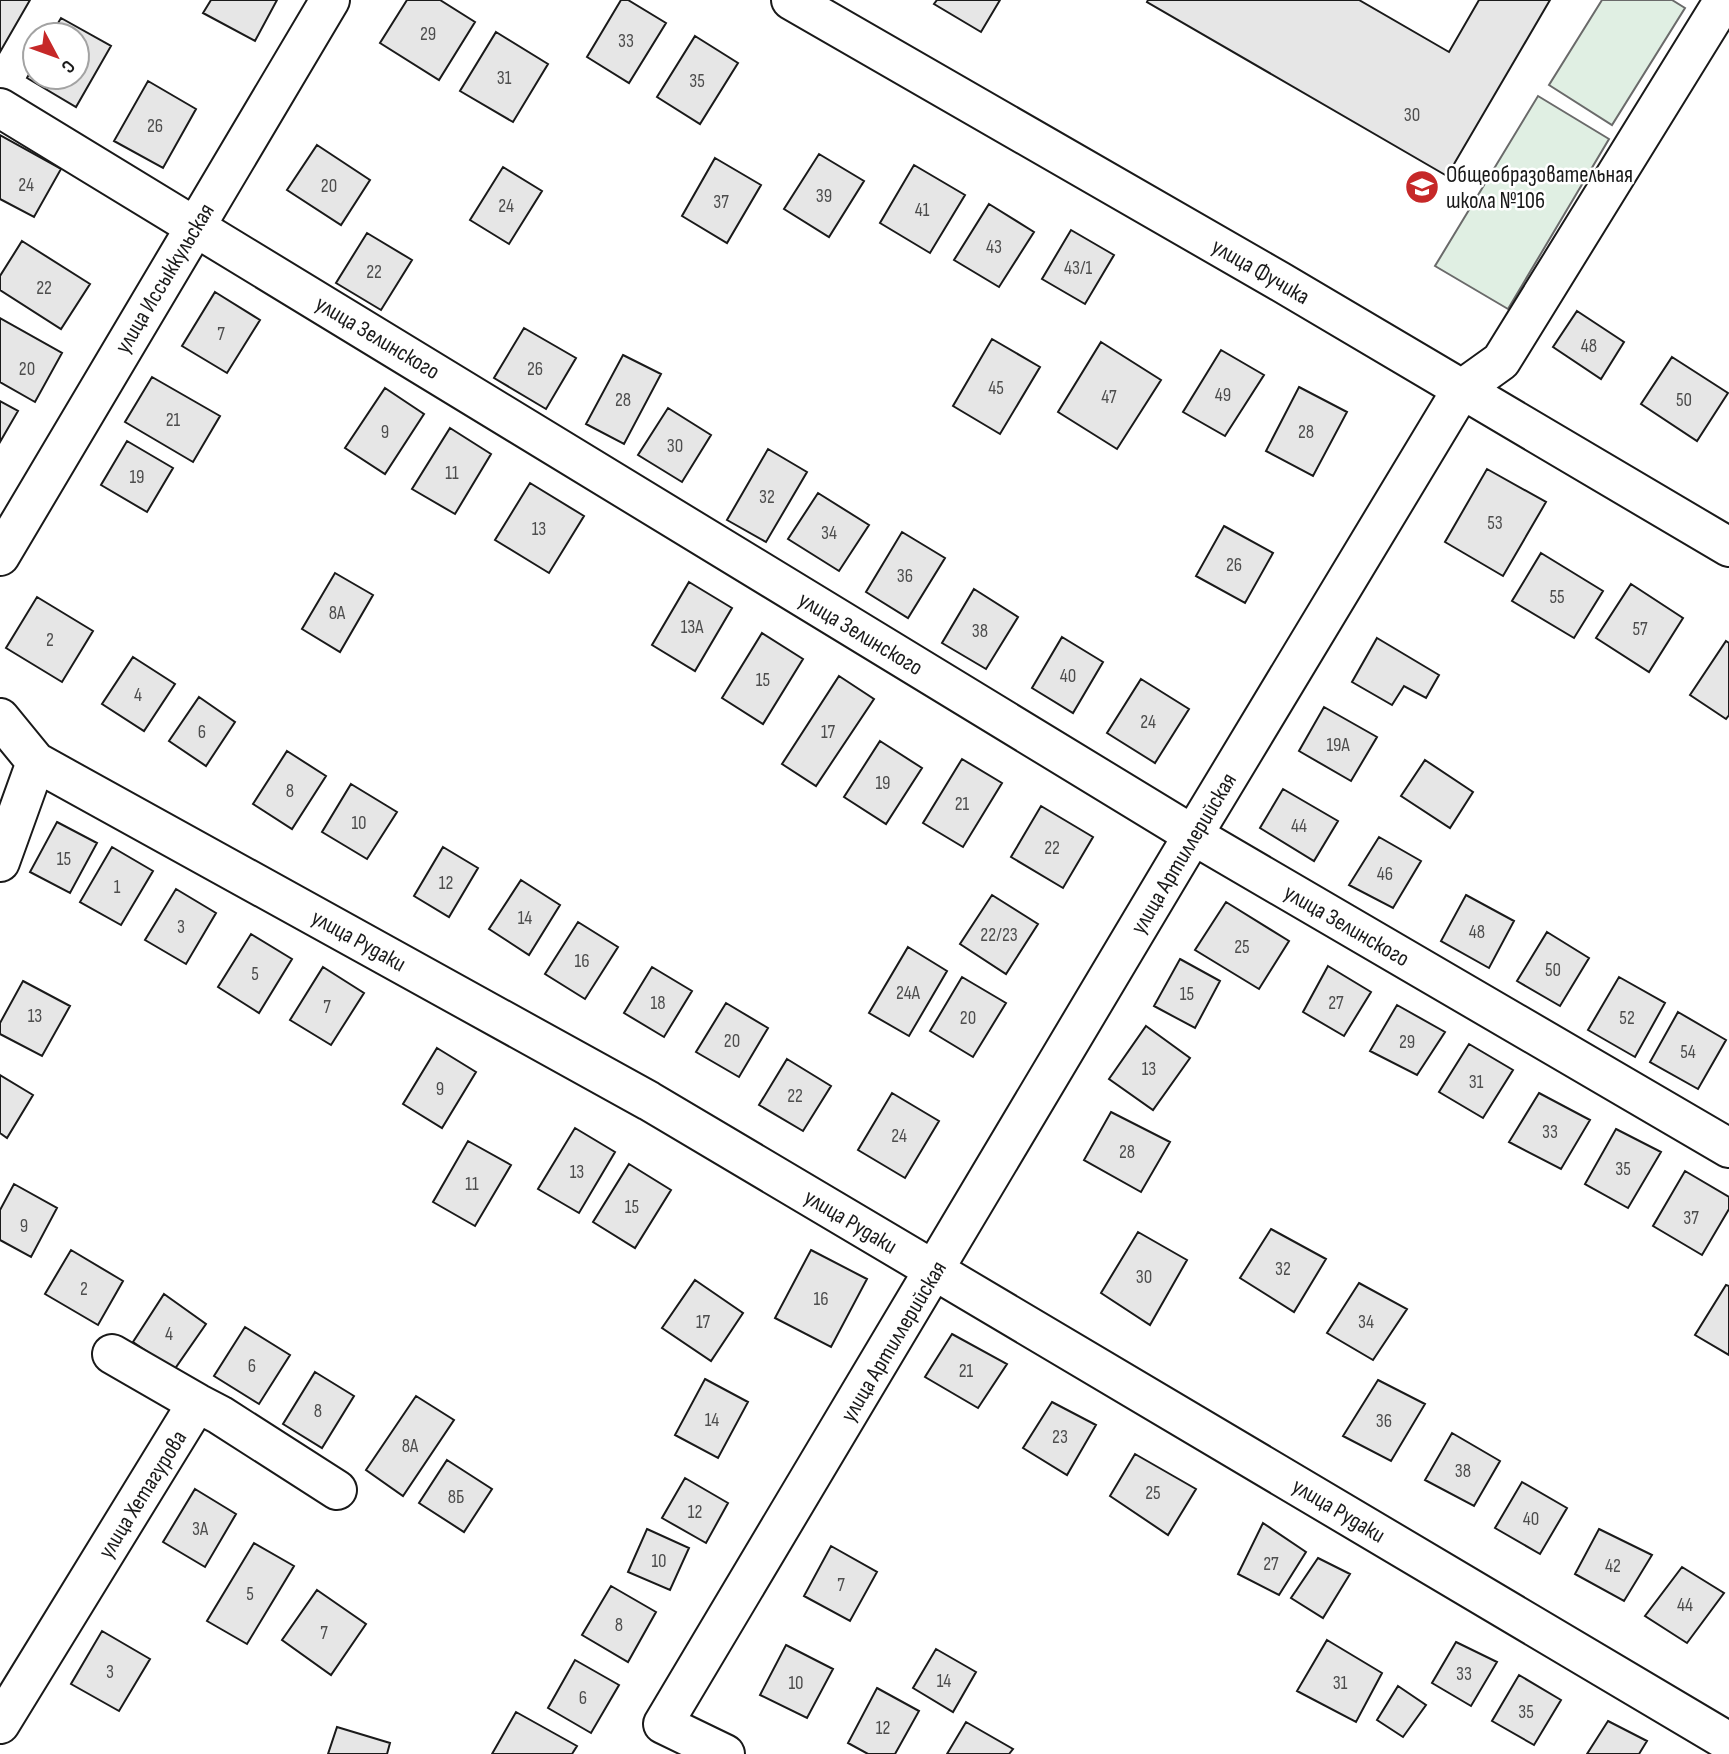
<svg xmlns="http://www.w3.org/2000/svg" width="1729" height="1754" viewBox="0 0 1729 1754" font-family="'Sofia Sans Condensed',sans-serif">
  <rect width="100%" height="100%" fill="#fff"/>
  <path fill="#e0efe3" stroke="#6a6a6a" stroke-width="2" d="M1602,0H1672L1685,8L1612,125L1549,85Z
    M1538,96L1609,139L1508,309L1435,266Z"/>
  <path fill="#e6e6e6" stroke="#1a1a1a" stroke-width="2" d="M0,0H30L0,52Z
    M211,0H277L255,41L203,13Z
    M407,0H440L475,22L439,80L380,43Z
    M621,0H628L666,23L629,83L587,57Z
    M937,0H1000L981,32L934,4Z
    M1148,0H1359L1449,52L1479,0H1550L1447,176L1147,2Z
    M61,18L111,46L76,107L27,78L35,64V77H77V35H51Z
    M496,32L548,64L513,122L460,91Z
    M695,36L738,63L700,124L657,97Z
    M148,81L196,109L163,168L114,141Z
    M0,135L61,169L34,217L0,199Z
    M317,145L370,180L341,225L287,190Z
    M819,154L864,181L829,237L784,209Z
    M715,158L761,185L727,243L682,216Z
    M914,165L965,195L930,253L880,223Z
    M503,167L542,191L509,244L470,220Z
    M989,204L1034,232L999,287L954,260Z
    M1071,230L1114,255L1085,304L1042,279Z
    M367,233L412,260L381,310L336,283Z
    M22,241L90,284L61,329L0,290V276Z
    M215,292L260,320L227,373L182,346Z
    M1577,311L1624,342L1601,379L1553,347Z
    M0,318L62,353L35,402L0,382Z
    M524,328L576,358L546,409L494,378Z
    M992,339L1040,367L1000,434L953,406Z
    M1101,342L1161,380L1117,449L1058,412Z
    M1221,350L1264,375L1225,436L1183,412Z
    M623,355L661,374L624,444L586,424Z
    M1672,357L1728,393L1697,441L1641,404Z
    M152,377L220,416L193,462L125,422Z
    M1299,387L1347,412L1313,476L1266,451Z
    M385,388L424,414L385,474L345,448Z
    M0,401L18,411L0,442Z
    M668,408L711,435L682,482L638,455Z
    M450,428L491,454L455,514L412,489Z
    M127,441L173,468L147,512L101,485Z
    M768,449L807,472L766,542L727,520Z
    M1487,469L1546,502L1503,576L1445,542Z
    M530,483L584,516L549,573L495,540Z
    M818,493L869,525L839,571L788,539Z
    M1224,526L1273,553L1245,603L1196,576Z
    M902,532L945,558L908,618L866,592Z
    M1541,553L1603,591L1574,638L1512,601Z
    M335,573L373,595L340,652L302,629Z
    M689,582L732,608L695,671L652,645Z
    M1631,584L1683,618L1649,672L1596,638Z
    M974,589L1018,617L986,669L942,643Z
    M37,597L93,631L62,682L6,648Z
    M762,633L803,659L763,724L722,698Z
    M1062,637L1103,662L1073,713L1032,688Z
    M1377,638L1439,675L1426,698L1404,686L1392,705L1352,682Z
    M1726,641L1729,643V715L1726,719L1690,695Z
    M133,657L175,684L144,731L102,704Z
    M839,676L874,699L816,786L782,764Z
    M1141,679L1189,709L1155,763L1107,733Z
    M199,697L235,722L206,766L169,741Z
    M1324,707L1377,737L1351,781L1299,751Z
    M880,741L922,768L886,824L844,797Z
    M287,751L326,776L292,829L253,804Z
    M962,759L1002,783L963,847L923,823Z
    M1425,760L1473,792L1450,828L1401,796Z
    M351,784L397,812L367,859L322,832Z
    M1283,789L1338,821L1314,861L1260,828Z
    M1041,806L1093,837L1063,888L1011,857Z
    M57,822L97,843L70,893L30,872Z
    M1379,837L1421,861L1393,908L1349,885Z
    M112,847L153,871L121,925L80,902Z
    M443,847L478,868L449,917L414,896Z
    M521,880L560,905L529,955L489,929Z
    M176,889L216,913L186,964L145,940Z
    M992,895L1038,924L1006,974L960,944Z
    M1466,895L1514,921L1489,968L1441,941Z
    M1226,902L1289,941L1259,989L1195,950Z
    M578,922L618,947L585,999L545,974Z
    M1547,932L1589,958L1560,1006L1517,981Z
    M251,934L292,959L259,1013L218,987Z
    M908,947L947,971L909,1036L869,1013Z
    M1180,959L1220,981L1195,1028L1154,1006Z
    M1328,966L1371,992L1344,1036L1303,1012Z
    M323,967L364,993L331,1045L290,1020Z
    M652,967L692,991L664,1037L624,1013Z
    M962,977L1006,1003L973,1057L930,1031Z
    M1619,977L1665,1003L1635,1057L1588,1030Z
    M23,981L70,1006L42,1056L0,1034V1023Z
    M726,1003L768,1028L739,1077L696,1052Z
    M1397,1005L1445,1032L1417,1075L1370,1051Z
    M1678,1012L1726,1040L1698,1089L1650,1062Z
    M1146,1026L1190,1058L1153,1110L1109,1079Z
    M1469,1044L1513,1070L1483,1118L1439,1092Z
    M437,1048L476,1072L442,1128L403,1104Z
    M787,1059L831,1086L803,1131L759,1105Z
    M0,1075L33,1095L7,1138L0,1133Z
    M892,1093L939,1121L905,1178L858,1150Z
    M1539,1093L1590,1120L1561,1169L1509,1142Z
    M1111,1112L1170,1142L1141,1192L1084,1160Z
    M575,1128L615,1152L579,1213L538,1189Z
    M1616,1129L1661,1152L1628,1208L1585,1184Z
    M468,1141L511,1165L475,1226L433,1202Z
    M629,1164L671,1190L635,1248L593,1222Z
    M1685,1171L1729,1197V1209L1702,1255L1653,1226Z
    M14,1184L57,1208L31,1257L0,1240V1210Z
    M1271,1229L1326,1259L1294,1312L1240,1278Z
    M1138,1232L1187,1260L1150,1325L1101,1293Z
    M71,1250L123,1281L98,1325L45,1294Z
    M811,1250L867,1279L831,1347L775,1318Z
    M695,1280L743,1313L711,1361L662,1328Z
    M1359,1283L1407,1309L1373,1360L1327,1333Z
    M1726,1285L1729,1286V1355L1695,1335Z
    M164,1294L206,1324L174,1370L133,1342Z
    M245,1327L290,1355L259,1404L214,1376Z
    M952,1334L1007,1364L978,1408L925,1377Z
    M315,1372L354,1396L322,1448L283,1424Z
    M705,1379L748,1402L718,1458L675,1435Z
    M1378,1380L1425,1404L1391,1461L1343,1436Z
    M416,1396L454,1420L403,1496L366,1470Z
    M1052,1402L1096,1425L1067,1475L1023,1448Z
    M1452,1433L1500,1461L1474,1506L1425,1480Z
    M1135,1454L1196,1489L1168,1535L1110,1496Z
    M447,1460L492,1489L464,1532L419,1503Z
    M685,1478L728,1503L706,1543L662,1518Z
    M1522,1482L1567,1508L1540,1554L1495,1528Z
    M195,1489L236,1514L205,1567L163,1542Z
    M1263,1523L1306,1552L1279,1595L1238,1574Z
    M647,1529L689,1548L670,1590L628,1572Z
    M1599,1529L1652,1555L1624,1601L1575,1574Z
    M254,1543L294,1566L247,1644L207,1621Z
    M831,1546L877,1572L850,1621L804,1596Z
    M1318,1558L1350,1574L1323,1618L1291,1598Z
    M1682,1567L1724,1593L1687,1643L1645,1616Z
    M611,1586L656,1612L628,1662L582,1635Z
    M317,1590L366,1624L331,1675L282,1640Z
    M102,1631L150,1659L119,1711L71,1684Z
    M1327,1640L1382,1673L1356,1722L1297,1691Z
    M1456,1642L1497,1662L1471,1706L1432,1683Z
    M786,1645L833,1669L807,1718L760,1695Z
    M936,1649L976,1672L953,1712L913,1688Z
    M575,1660L619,1685L591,1733L548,1708Z
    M1519,1675L1561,1700L1534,1745L1492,1721Z
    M1398,1686L1426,1705L1403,1737L1377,1720Z
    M877,1688L919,1711L895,1754H868L848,1743Z
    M516,1712L577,1746L572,1754H492Z
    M1608,1721L1647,1741L1639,1754H1587Z
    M966,1722L1013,1749L1009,1754H947Z
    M337,1727L390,1743L387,1754H328Z"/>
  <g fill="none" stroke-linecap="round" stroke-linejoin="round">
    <g stroke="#1a1a1a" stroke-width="42">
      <path id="minor" d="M791,0L1279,281L1729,547
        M0,108L1193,835L1729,1148
        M0,556L330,0
        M0,718L36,762L0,862
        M36,762L649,1101L1729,1742
        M112,1354L197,1403
        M0,1724L197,1403L220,1415L337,1490
        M725,1754L663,1724L1193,835L1462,389L1501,361L1724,0"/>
    </g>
    <use href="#minor" stroke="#fff" stroke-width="38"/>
  </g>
  <defs>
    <g id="school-disc" transform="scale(1.75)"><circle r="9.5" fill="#c62828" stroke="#fff"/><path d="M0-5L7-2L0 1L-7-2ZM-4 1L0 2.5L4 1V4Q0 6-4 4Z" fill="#fff"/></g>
  </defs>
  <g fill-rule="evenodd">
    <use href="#school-disc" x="1422" y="187"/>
  </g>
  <g text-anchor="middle" stroke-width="5" stroke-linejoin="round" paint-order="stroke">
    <g font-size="19" fill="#4d4d4d">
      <text x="428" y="40">29</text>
      <text x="626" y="47">33</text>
      <text x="504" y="84">31</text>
      <text x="697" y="87">35</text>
      <text x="1412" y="121">30</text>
      <text x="155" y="132">26</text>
      <text x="26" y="191">24</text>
      <text x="329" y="192">20</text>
      <text x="824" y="202">39</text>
      <text x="721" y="208">37</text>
      <text x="506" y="212">24</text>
      <text x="922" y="216">41</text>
      <text x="994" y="253">43</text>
      <text x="1078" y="274">43/1</text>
      <text x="374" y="278">22</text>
      <text x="44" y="294">22</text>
      <text x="221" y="340">7</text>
      <text x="1589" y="352">48</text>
      <text x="27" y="375">20</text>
      <text x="535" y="375">26</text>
      <text x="996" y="394">45</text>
      <text x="1223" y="401">49</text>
      <text x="1109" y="403">47</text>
      <text x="623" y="406">28</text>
      <text x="1684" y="406">50</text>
      <text x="173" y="426">21</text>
      <text x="385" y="438">9</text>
      <text x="1306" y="438">28</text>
      <text x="675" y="452">30</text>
      <text x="452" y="479">11</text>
      <text x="137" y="483">19</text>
      <text x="767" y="503">32</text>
      <text x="1495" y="529">53</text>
      <text x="539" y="535">13</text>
      <text x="829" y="539">34</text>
      <text x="1234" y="571">26</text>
      <text x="905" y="582">36</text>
      <text x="1557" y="603">55</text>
      <text x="337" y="619">8А</text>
      <text x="692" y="633">13А</text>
      <text x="1640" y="635">57</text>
      <text x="980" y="637">38</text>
      <text x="50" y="646">2</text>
      <text x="1068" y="682">40</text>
      <text x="763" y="686">15</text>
      <text x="138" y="701">4</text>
      <text x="1148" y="728">24</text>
      <text x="202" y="738">6</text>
      <text x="828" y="738">17</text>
      <text x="1338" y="751">19А</text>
      <text x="883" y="789">19</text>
      <text x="290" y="797">8</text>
      <text x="962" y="810">21</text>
      <text x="359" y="829">10</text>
      <text x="1299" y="832">44</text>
      <text x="1052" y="854">22</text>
      <text x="64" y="865">15</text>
      <text x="1385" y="880">46</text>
      <text x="446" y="889">12</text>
      <text x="117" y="893">1</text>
      <text x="525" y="924">14</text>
      <text x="181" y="933">3</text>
      <text x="1477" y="938">48</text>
      <text x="999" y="941">22/23</text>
      <text x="1242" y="953">25</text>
      <text x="582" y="967">16</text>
      <text x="1553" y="976">50</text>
      <text x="255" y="980">5</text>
      <text x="908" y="999">24А</text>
      <text x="1187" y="1000">15</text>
      <text x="658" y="1009">18</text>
      <text x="1336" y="1009">27</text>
      <text x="327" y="1013">7</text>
      <text x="35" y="1022">13</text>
      <text x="968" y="1024">20</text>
      <text x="1627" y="1024">52</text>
      <text x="732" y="1047">20</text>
      <text x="1407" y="1048">29</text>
      <text x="1688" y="1058">54</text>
      <text x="1149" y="1075">13</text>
      <text x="1476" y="1088">31</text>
      <text x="440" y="1095">9</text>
      <text x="795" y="1102">22</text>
      <text x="1550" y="1138">33</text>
      <text x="899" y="1142">24</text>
      <text x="1127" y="1158">28</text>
      <text x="1623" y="1175">35</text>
      <text x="577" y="1178">13</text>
      <text x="472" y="1190">11</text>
      <text x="632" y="1213">15</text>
      <text x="1691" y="1224">37</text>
      <text x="24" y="1232">9</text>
      <text x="1283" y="1275">32</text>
      <text x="1144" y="1283">30</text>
      <text x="84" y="1295">2</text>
      <text x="821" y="1305">16</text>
      <text x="703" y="1328">17</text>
      <text x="1366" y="1328">34</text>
      <text x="169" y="1340">4</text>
      <text x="252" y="1372">6</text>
      <text x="966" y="1377">21</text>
      <text x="318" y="1417">8</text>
      <text x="712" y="1426">14</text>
      <text x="1384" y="1427">36</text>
      <text x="1060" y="1443">23</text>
      <text x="410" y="1452">8А</text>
      <text x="1463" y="1477">38</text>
      <text x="1153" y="1499">25</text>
      <text x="456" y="1503">8Б</text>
      <text x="695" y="1518">12</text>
      <text x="1531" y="1525">40</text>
      <text x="200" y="1535">3А</text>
      <text x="659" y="1567">10</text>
      <text x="1271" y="1570">27</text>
      <text x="1613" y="1572">42</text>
      <text x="841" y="1591">7</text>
      <text x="250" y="1600">5</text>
      <text x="1685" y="1611">44</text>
      <text x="619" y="1631">8</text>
      <text x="324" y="1639">7</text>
      <text x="110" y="1678">3</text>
      <text x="1464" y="1680">33</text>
      <text x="944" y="1687">14</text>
      <text x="796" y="1689">10</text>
      <text x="1340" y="1689">31</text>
      <text x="583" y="1704">6</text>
      <text x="1526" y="1718">35</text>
      <text x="883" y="1734">12</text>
    </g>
    <g font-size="23" fill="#1a1a1a" stroke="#fff" text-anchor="start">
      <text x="1446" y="182">Общеобразовательная<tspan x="1446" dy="26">школа №106</tspan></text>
    </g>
    <g font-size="23" fill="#1a1a1a" stroke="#fff">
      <text transform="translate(1261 271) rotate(30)" y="8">улица Фучика</text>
      <text transform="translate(164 278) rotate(-59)" y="8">улица Иссыккульская</text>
      <text transform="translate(378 337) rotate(31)" y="8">улица Зелинского</text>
      <text transform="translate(861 633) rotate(31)" y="8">улица Зелинского</text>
      <text transform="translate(1183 853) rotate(-59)" y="8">улица Артиллерийская</text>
      <text transform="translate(1347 925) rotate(30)" y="8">улица Зелинского</text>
      <text transform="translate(359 940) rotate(29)" y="8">улица Рудаки</text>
      <text transform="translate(851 1221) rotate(31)" y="8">улица Рудаки</text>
      <text transform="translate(893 1341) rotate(-59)" y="8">улица Артиллерийская</text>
      <text transform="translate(142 1494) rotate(-58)" y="8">улица Хетагурова</text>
      <text transform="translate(1339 1510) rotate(31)" y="8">улица Рудаки</text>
    </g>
  </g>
  <g transform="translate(56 56) rotate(131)"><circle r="33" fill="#ffffff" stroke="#a3a3a3" stroke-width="2"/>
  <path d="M0-5L12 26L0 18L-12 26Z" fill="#c62828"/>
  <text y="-10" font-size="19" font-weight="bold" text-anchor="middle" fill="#1a1a1a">С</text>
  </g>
</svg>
